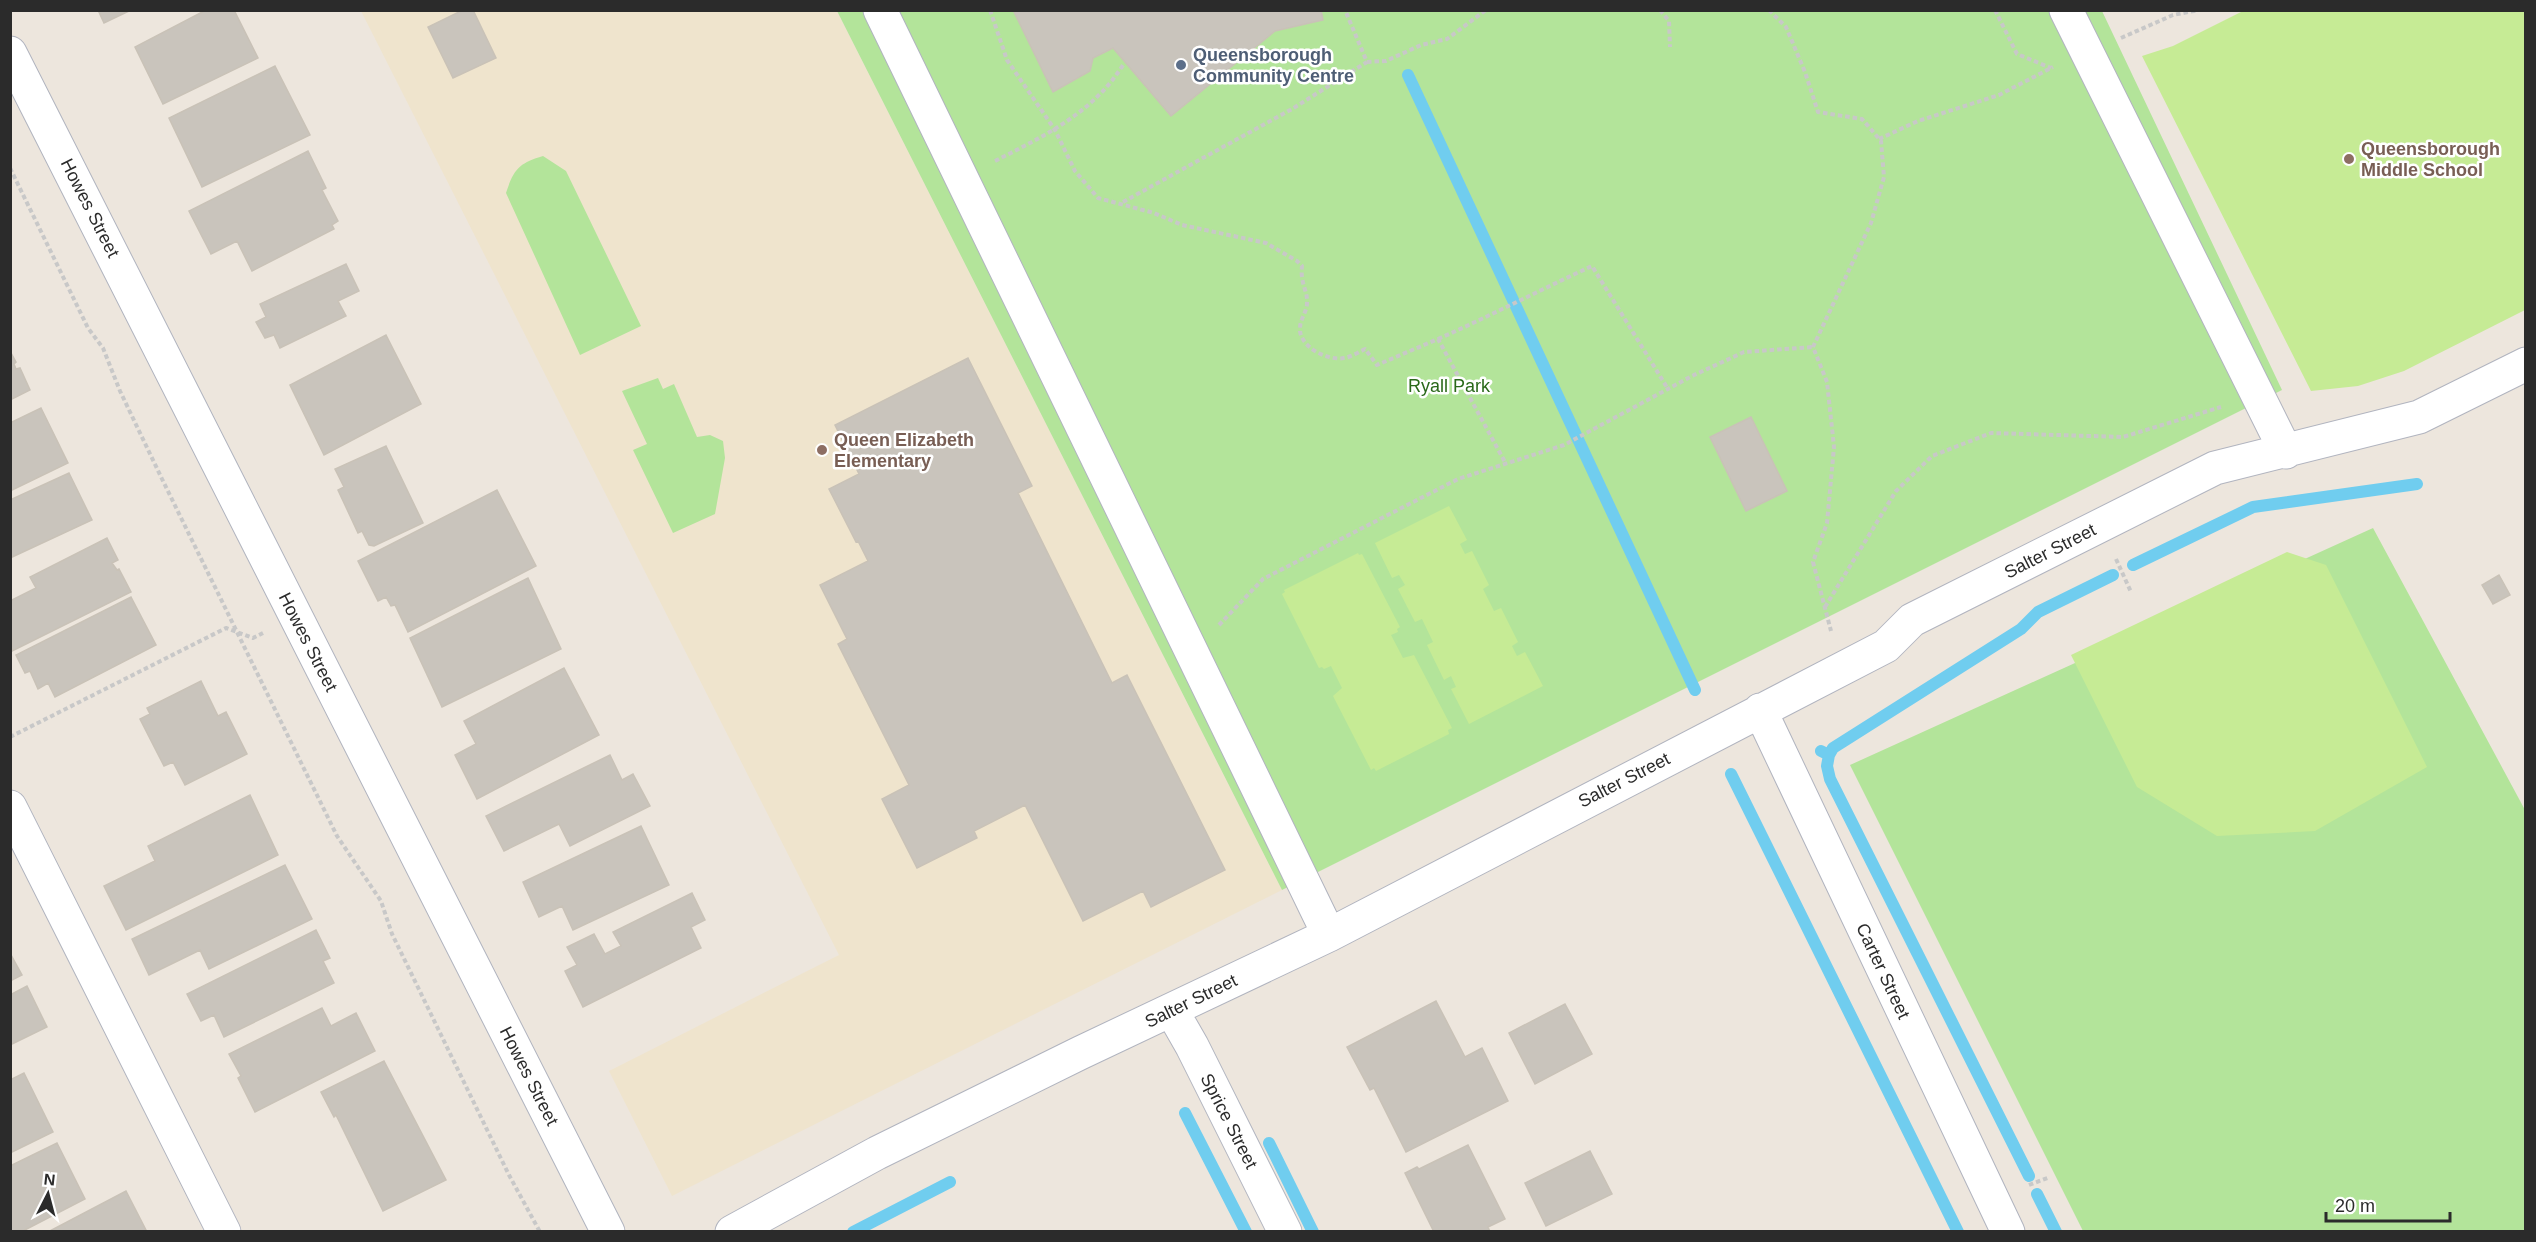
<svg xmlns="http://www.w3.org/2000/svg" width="2536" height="1242" viewBox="0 0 2536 1242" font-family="Arial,sans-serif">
  <rect width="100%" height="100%" fill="#ede6dd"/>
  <path fill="#efe4cd" d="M361,11H837L1282,890L672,1196L609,1071L839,955Z"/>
  <path fill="#b3e49a" d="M837,11H2102L2282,390L1282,890Z
    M543,156L566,171L641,326L580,355L506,193C514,168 520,163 543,156Z
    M658,378L663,389L674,384L697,437L710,435L723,441L725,458L715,514L673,533L633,450L647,444L622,391Z
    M2373,528L2525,810V1231H2083L1850,765Z"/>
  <path fill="#c6eb95" d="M2245,10L2525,11V310L2404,371L2358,386L2311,391L2142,56L2173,46Z
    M1449,506L1467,540L1460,544L1465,554L1472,551L1489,585L1483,589L1494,611L1501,608L1518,642L1512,646L1517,656L1525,652L1543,686L1469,724L1451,689L1456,687L1451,676L1444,680L1427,645L1433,642L1422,619L1415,622L1398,589L1405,585L1399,575L1392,578L1375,543Z
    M2287,552L2326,565L2427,767L2315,831L2217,836L2137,787L2071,655Z
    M1358,553L1359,555L1362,554L1400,627L1397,629L1398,632L1391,635L1403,658L1414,655L1452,728L1448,730L1449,734L1376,771L1374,768L1371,770L1333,696L1342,688L1331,666L1324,669L1322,667L1319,668L1282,594L1285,592L1284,590Z"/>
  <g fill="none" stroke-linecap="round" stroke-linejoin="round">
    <path stroke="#70cdef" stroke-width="12" d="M1408,75L1695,690
      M2133,565L2253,507L2417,484
      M1821,751L1829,755L1833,748L2021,629L2038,612L2113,575
      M1829,755L1827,766L1830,779L2029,1176
      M1731,774L1958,1232
      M1185,1113L1246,1232
      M1269,1143L1313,1232
      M2037,1194L2056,1232
      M853,1232L950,1182"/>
  </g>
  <path fill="#c9c4bc" stroke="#c9c2b7" stroke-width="1.5" d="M98,10H131L104,23Z
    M206,10H234L258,58L163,104L135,47Z
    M463,10H473L496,58L453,78L428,27Z
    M1013,10H1321L1323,20L1275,31L1171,116L1113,48L1093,58L1090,71L1053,92Z
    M275,66L310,135L202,187L169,118Z
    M308,151L326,188L322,190L338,221L332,225L334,229L252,271L237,241L211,254L189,211Z
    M346,264L359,291L338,301L346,316L280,348L274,335L265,338L256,322L266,317L260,304Z
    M386,335L421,404L324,455L290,385Z
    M10,351L16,362L14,364L16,369L20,368L30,390L10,400Z
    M968,358L1032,486L1018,493L1112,683L1127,675L1225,870L1151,907L1143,891L1083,921L1025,805L974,831L977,838L917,868L882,799L909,785L838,644L847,639L820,585L868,561L858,541L856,542L829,489L859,474L835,425Z
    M41,408L68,463L10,491V423Z
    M1751,417L1787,491L1746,511L1710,437Z
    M386,446L423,523L374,546L369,545L362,531L358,533L338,490L344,487L335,469Z
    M69,473L92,520L10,558V500Z
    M497,490L536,566L408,632L395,605L391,606L386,597L378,601L358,561Z
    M107,538L118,560L112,563L117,570L119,569L131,592L12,651L10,601L36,588L30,577Z
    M2499,575L2510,595L2493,604L2482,585Z
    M528,578L561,649L442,707L410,638Z
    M131,597L156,645L55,697L48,683L38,689L30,671L25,673L16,655Z
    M564,668L599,735L477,799L455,755L476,744L464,721Z
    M201,681L218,716L226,712L247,754L185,785L173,762L164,766L140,719L150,714L147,708Z
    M610,755L622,780L633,774L650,806L570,846L559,824L504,851L486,816Z
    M250,795L278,855L126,930L104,886L155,861L148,846Z
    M641,826L669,885L573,930L562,906L539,917L523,882Z
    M285,865L312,919L209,969L200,950L149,975L132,939Z
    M692,893L705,920L691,927L701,948L583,1007L565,971L577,965L567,947L594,934L605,954L621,946L613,932Z
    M316,930L330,958L323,961L334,983L224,1037L214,1015L201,1021L187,994Z
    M10,953L22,975L10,981Z
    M27,986L47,1027L10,1045V995Z
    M1436,1001L1465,1057L1482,1048L1508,1101L1406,1152L1374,1088L1370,1090L1347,1047Z
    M1565,1004L1592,1054L1535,1084L1509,1033Z
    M322,1008L331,1026L356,1013L375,1051L255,1112L238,1078L241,1076L229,1054Z
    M384,1061L446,1180L383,1211L336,1115L334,1117L321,1092Z
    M24,1073L53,1132L10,1153V1080Z
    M57,1143L85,1199L21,1232H10V1166Z
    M1468,1145L1505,1219L1488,1227L1490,1232H1434L1405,1173L1417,1167L1419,1169Z
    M1590,1151L1612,1194L1546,1226L1525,1183Z
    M126,1191L147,1232H48Z"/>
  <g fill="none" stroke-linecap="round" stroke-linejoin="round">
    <g stroke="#b1b4bf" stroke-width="35">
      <path id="minor" d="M880,10L1329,935
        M2066,10L2286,452
        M10,53L608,1232
        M1760,710L2008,1232
        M10,807L224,1232
        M1172,1011L1192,1046L1285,1232
        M732,1232L877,1153L1080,1053L1329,935L1886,646L1912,620L2215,468L2419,417L2526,364"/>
    </g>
    <path stroke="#c8c8c8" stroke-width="4" stroke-dasharray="4.5 3" stroke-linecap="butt" d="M990,10L1007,60L1055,130L1075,171L1098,198L1154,213L1182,225L1266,243L1297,261L1302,266C1300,284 1308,291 1307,303C1307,312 1299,320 1300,331C1302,348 1328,361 1344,358C1351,357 1359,352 1365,349L1377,365L1438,339L1506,464
      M1660,10L1669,21L1670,47
      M1769,10L1786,27L1805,72L1818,112L1862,119L1881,141L1884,177L1871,223L1813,347L1827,382L1834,447L1827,523L1813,562L1831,631
      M1995,10L2017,54L2051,68
      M2121,38L2173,15L2199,10
      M1367,62L1386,61L1421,45L1447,39L1486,10
      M1879,139L1918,121L1999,95L2053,67
      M995,161C1044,136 1093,113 1123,65
      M10,168L88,328L103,348L120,391L162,479L337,836L381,901L392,934L411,973L509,1175L540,1232
      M1123,202L1292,109L1367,62L1345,10
      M1438,339C1490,316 1540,290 1592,266L1668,389
      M2116,559L2131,592
      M1825,607L1896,491L1932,456L1991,433L2123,437L2221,407
      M1219,625L1263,579L1458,479L1564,445L1692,376L1744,352L1813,347
      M10,737L226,628L253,638L263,633
      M2029,1185L2050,1177"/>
    <use href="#minor" stroke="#fff" stroke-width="33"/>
  </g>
  <circle fill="#5c6f8a" stroke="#fff" stroke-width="2" cx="1181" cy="65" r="6"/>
  <g fill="#8d6e63" stroke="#fff" stroke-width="2">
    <circle cx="2349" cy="159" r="6"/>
    <circle cx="822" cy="450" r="6"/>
  </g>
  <g text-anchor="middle" stroke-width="5" stroke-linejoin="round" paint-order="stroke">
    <g font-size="18" font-weight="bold" fill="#4e5e75" stroke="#fff" text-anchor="start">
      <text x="1193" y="61">Queensborough<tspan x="1193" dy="21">Community Centre</tspan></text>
    </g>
    <g font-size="18" font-weight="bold" fill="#785e54" stroke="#fff" text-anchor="start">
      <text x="2361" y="155">Queensborough<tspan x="2361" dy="21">Middle School</tspan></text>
      <text x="834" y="446">Queen Elizabeth<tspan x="834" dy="21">Elementary</tspan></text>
    </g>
    <g font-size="18" fill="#2b2b2b" stroke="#fff">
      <text transform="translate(90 208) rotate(63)" y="6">Howes Street</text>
      <text transform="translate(2050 551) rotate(-27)" y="6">Salter Street</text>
      <text transform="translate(308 642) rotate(63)" y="6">Howes Street</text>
      <text transform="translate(1624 780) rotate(-27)" y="6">Salter Street</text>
      <text transform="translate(1883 971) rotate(65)" y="6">Carter Street</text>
      <text transform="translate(1191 1001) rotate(-26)" y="6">Salter Street</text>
      <text transform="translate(529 1076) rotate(63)" y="6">Howes Street</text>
      <text transform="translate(1229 1121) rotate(63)" y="6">Sprice Street</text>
    </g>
    <g font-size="18" fill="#2a691a" stroke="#fff">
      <text x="1449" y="392">Ryall Park</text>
    </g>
  </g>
  <rect width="2536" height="1242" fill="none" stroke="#2b2b2b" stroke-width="24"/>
  <g transform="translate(48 1194) rotate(6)" stroke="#ffffff" stroke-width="4.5" paint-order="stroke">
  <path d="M0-4.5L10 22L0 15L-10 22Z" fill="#2b2b2b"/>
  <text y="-9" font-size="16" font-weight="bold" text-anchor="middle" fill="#2b2b2b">N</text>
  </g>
  <path d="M2326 1212v9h124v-9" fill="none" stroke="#2b2b2b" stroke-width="3"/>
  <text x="2335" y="1212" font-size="18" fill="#2b2b2b" stroke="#ffffff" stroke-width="4.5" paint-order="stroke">20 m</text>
</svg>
